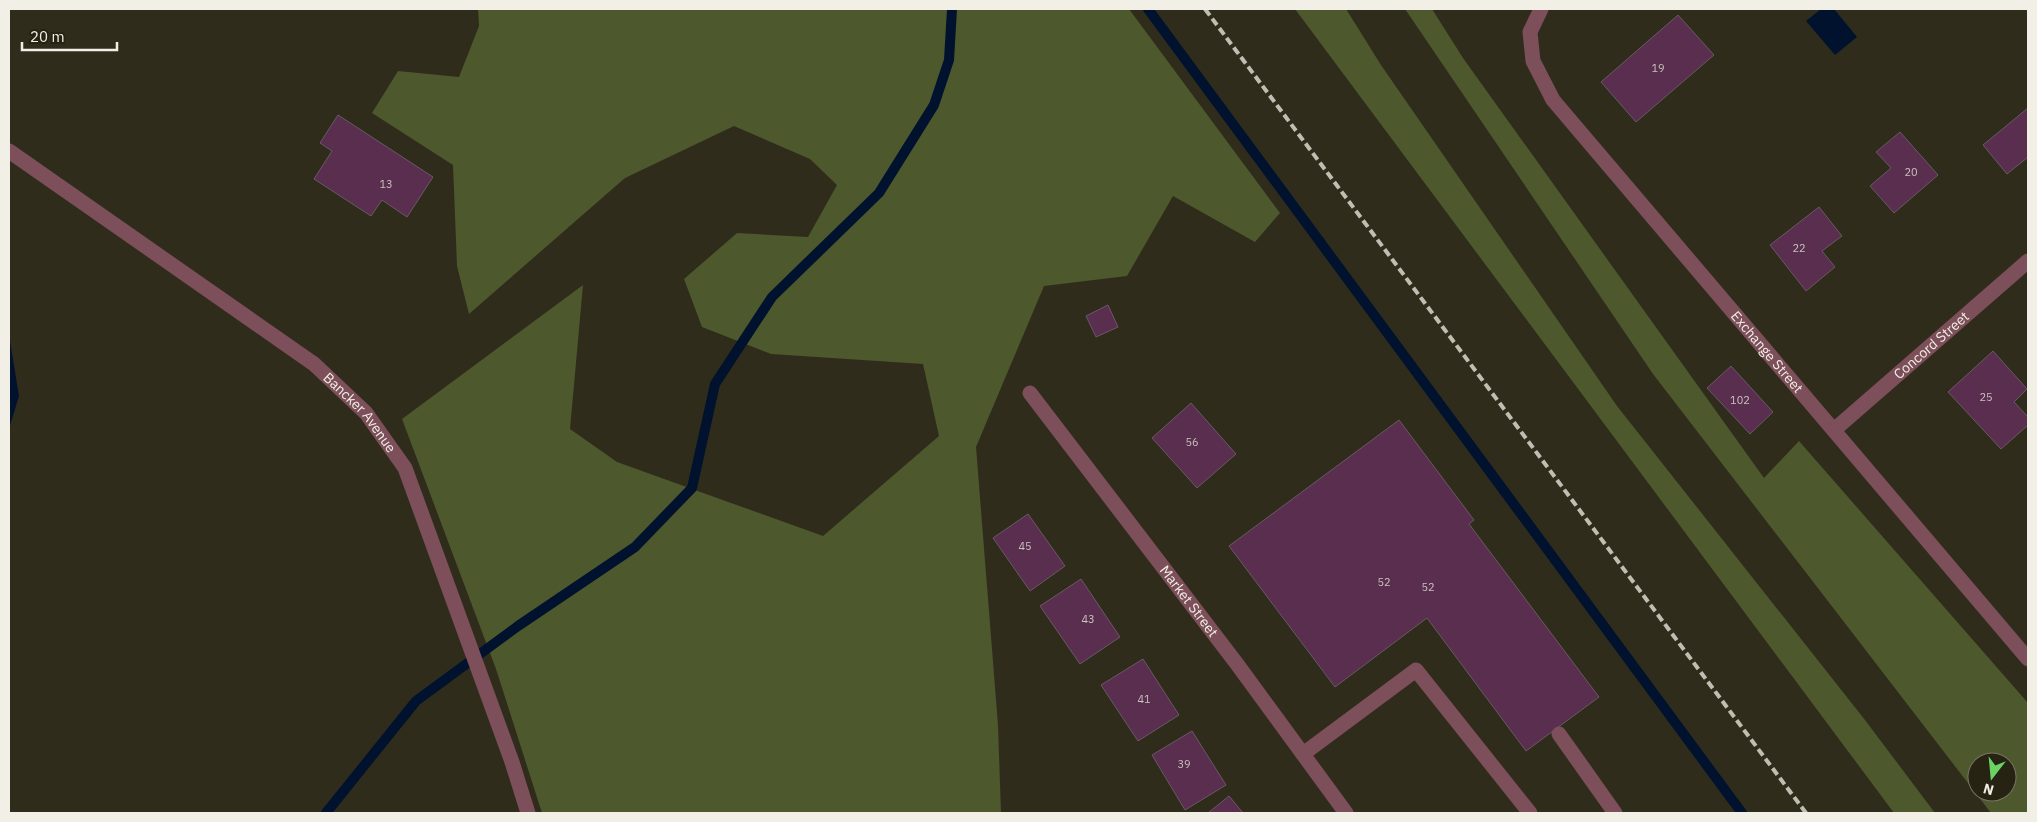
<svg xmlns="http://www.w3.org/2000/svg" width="2037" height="822" viewBox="0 0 2037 822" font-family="'IBM Plex Sans',sans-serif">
  <rect width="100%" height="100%" fill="#302c1c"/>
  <path fill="#4d582d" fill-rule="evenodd" d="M478,9H1129L1280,213L1255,242L1173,196L1127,276L1044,286L976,447L998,725L1001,813H542L496,669L402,419L583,285L570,429L617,462L823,536L939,436L923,364L771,354L702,327L684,279L737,233L808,237L837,185L810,159L734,126L625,178L469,314L457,266L453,165L372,113L398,71L459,77L479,26Z
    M1295,9H1346L1381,65L1617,406L1865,720L1935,813H1894Z
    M1405,9H1432L1463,58L1764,478L1799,441L2028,703V813H1991L1653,374ZM1977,762H2007V792H1977Z"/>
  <path fill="#00122e" d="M1821,9H1834L1857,37L1835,55L1806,21Z
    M9,335L19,396L9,429Z"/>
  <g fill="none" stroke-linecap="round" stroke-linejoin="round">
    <path stroke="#00122e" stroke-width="10" d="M1148,9L1742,813
      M326,813L416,701L518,626L635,547L692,488L715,384L772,297L879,193L934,105L949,60L952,9"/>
  </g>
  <path fill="#592e4f" stroke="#695964" d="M1678,15L1714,55L1636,122L1601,82Z
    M2028,108V157L2007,174L1983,145Z
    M338,115L433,177L407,217L382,200L371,216L314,179L332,151L320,143Z
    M1900,132L1938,175L1894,213L1870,186L1891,168L1876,152Z
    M1819,207L1842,236L1822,251L1835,267L1806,291L1770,245Z
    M1108,305L1118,327L1096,337L1086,316Z
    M1993,351L2027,389L2014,402L2028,417V425L2001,449L1948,392Z
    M1731,366L1773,412L1750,434L1707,388Z
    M1191,403L1236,454L1197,488L1152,438Z
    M1399,420L1474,520L1469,524L1599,697L1526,751L1427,618L1335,687L1229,546Z
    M1028,514L1065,566L1030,591L993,538Z
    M1081,579L1120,637L1080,664L1040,606Z
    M1143,659L1179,715L1138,741L1101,685Z
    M1192,731L1226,785L1185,810L1152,755Z
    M1229,796L1243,813H1208Z"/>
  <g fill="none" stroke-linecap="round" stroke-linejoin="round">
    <g stroke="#7c4f5a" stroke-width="15">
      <path id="s1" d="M1541,9L1530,32L1533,61L1553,100L2028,659"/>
      <path id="s2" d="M9,151L314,364L366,413L405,468L512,762L528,813"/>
      <path id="s3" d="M1030,393L1237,664L1346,813"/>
      <path id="s4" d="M1834,430L2028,261"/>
      <path d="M1559,734L1615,813"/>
      <path d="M1303,754L1416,670L1530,813"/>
    </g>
    <path stroke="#c0beb2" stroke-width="4" stroke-dasharray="8 4" stroke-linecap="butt" d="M1205,9L1806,813"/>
  </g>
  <g text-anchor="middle" stroke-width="4.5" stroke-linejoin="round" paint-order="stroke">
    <g font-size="11" fill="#ccc0c0">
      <text x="1658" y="72">19</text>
      <text x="1911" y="176">20</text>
      <text x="386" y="188">13</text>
      <text x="1799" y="252">22</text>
      <text x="1986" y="401">25</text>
      <text x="1740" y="404">102</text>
      <text x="1192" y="446">56</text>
      <text x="1025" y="550">45</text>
      <text x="1384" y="586">52</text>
      <text x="1428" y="591">52</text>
      <text x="1088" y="623">43</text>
      <text x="1144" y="703">41</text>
      <text x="1184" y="768">39</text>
    </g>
    <g font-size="14" fill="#f2f0e6" stroke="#262313">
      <text dy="5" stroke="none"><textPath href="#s4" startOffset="129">Concord Street</textPath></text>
      <text dy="5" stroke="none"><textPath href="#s1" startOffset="429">Exchange Street</textPath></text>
      <text dy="5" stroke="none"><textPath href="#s2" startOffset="439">Bancker Avenue</textPath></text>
      <text dy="5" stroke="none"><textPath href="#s3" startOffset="262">Market Street</textPath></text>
    </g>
  </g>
  <rect width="2037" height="822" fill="none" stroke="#f2f0e6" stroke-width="20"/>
  <g transform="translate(1992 777) rotate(196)"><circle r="24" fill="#262313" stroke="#787567"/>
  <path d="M0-4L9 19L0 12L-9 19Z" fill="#6ad364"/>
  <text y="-8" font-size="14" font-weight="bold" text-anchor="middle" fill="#f2f0e6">N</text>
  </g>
  <path d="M22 42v8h95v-8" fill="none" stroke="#f2f0e6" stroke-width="2.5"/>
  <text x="30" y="42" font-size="15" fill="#f2f0e6" stroke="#262313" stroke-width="4" paint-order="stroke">20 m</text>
</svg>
